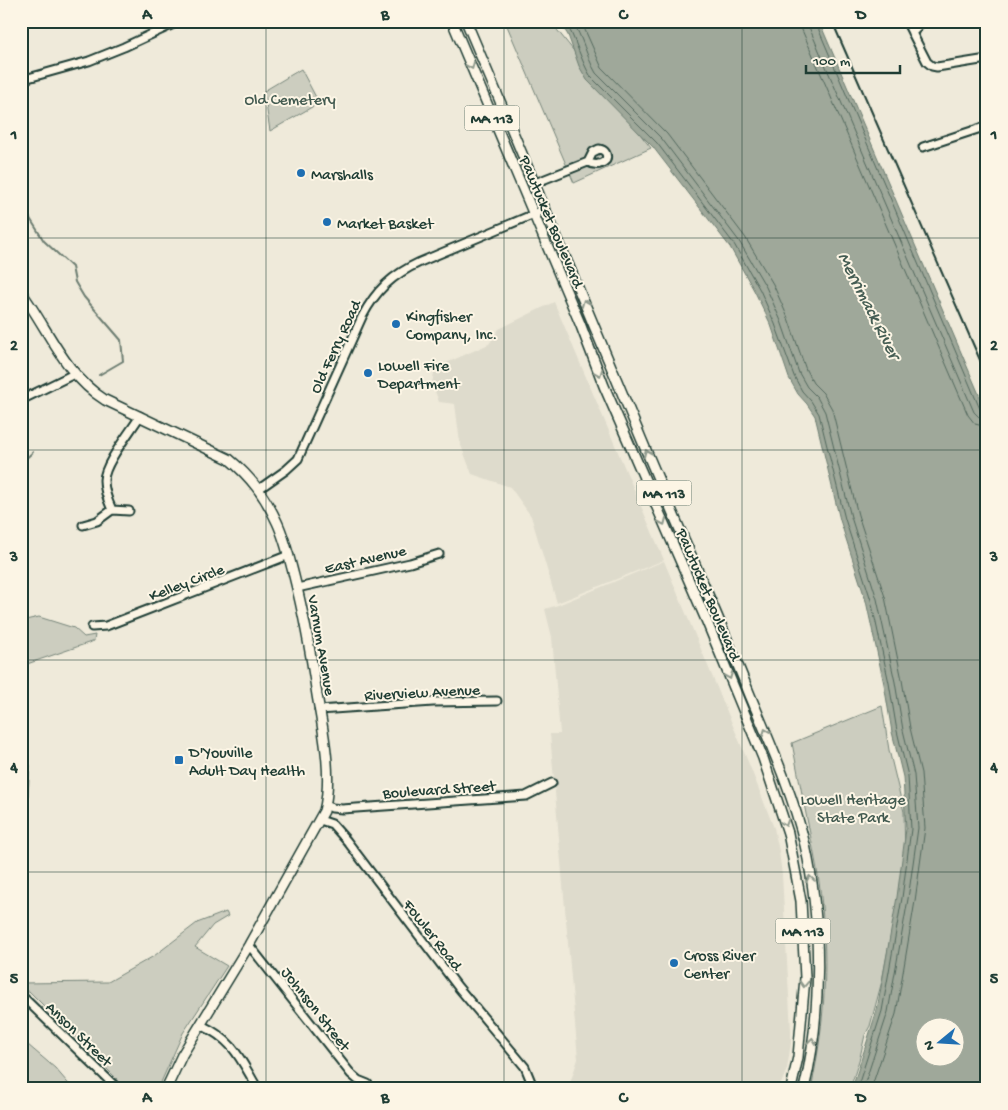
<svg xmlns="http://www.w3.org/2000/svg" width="1008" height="1110" viewBox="0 0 1008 1110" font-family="'Gochi Hand',sans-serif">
  <rect width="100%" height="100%" fill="#efeada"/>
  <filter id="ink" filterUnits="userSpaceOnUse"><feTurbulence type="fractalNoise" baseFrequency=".02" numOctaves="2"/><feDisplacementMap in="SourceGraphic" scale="10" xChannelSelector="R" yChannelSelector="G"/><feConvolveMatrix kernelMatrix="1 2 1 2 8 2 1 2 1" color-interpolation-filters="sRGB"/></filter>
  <g filter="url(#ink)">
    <path fill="#dedbcc" d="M554,302L664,560L557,603L531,516L510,487L472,474L460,443L455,404L439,402L432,383L435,368L489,344L499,329Z
      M664,561L749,764L774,828L779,851L782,875L791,1030V1043L787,1069L779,1089H568L578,1059L550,734H560L552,637L545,609L558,605Z"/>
    <path fill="#cccdbf" stroke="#76857a" d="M505,21H550L651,148L574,183Z
      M301,69L319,103L270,131L264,91Z
      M39,617L74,628L84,637L95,635L94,641L24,665L21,669V621Z
      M882,706L889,750L904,812L905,862L882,981L870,1026L865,1035L860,1057L850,1089H811C823,1033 828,976 823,919C821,883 813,849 806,814C801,790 797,767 792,743Z
      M30,765L26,825L21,829V766Z
      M226,912L228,916L213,925L195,947L227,966L183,1033L158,1089H127L29,991L21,993V983L108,982L154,956L197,923Z
      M21,1039L55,1068L73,1089H21Z"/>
    <path fill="#9fa89a" stroke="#6c7d71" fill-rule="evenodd" d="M559,21H819L987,413V1089H852L877,1010L897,897L906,829L903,777L892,732L884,684L866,601L840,520L815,416L807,404L798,394L789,378L771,325L755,292L730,247L653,147L587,80L579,66L568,35ZM926,1028H956V1058H926Z"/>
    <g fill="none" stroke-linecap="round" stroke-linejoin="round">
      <path stroke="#52685d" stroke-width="1" d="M565,21C576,39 580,59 591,77L657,143L734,244L760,290L775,324L794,376L802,391L811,401L819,414L845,519L871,600L889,683L897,731L908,776L911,829L902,898L882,1011L857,1089
        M572,21C583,37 586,56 596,73L662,139L739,241L766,287L781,321L799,373L807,387L817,397L825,412L851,517L877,599L895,682L903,730L914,775L918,828L908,899L888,1012L863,1089
        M581,21L602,68L667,134L745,237L773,284L788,318L806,370L813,383L823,393L832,409L858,515L885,597L902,680L910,728L921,773L925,828L915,901L896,1014L871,1089
        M801,21L802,30L968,415L975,424L987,427
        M808,21L809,27L974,412L979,417L987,419
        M815,21L980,409L982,412L987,413"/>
      <path stroke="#6c7d71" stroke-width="2" d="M21,29L25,21
        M21,204L44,241L72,267L75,282L84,297L121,340L123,361L99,375
        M21,463L33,452"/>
      <g stroke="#1f3d34" stroke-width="11">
        <path id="minor" d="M906,21L927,62L932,66L937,67L987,59
          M912,33L918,27V21
          M21,80L89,61L124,47L180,21
          M923,147L987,126
          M535,183L588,162L593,152L599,149C605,150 608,154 606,160C601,165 595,166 588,162
          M21,400L74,374
          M259,489L286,470L298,459L362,317C376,290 392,275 420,262L546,209
          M112,510C108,501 104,491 104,480C104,464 131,431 140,416
          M83,525L97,521L112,510L129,511
          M297,588L410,563L439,554
          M92,627L106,626L289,555
          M319,710L433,702L497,701
          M326,805L332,808L342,809L526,796L552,783
          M320,820L332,824L347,841L458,987L525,1067L534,1089
          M249,945L351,1074L358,1080L368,1084
          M23,997L118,1089
          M201,1025C235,1041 240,1059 258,1089"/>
      </g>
      <g stroke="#1f3d34" stroke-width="12">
        <path id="major" d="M452,21L581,326L604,386L707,622L763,758L788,833L801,901L805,978L798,1057L791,1089
          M466,21C526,161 583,302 643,443C678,527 716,610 750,695C770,743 793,794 805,845C822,919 822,1016 804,1089
          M21,292C49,330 64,374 105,400L229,459C251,477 265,496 277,522C285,539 289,557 294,576C304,615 311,654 317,695C323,730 333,776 324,811L249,945L182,1055L166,1089"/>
      </g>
      <use href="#minor" stroke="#fcf5e5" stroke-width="7"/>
      <use href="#major" stroke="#fcf5e5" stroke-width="9"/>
      <path stroke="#1f3d34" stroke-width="2" d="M832,21L987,376"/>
    </g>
    <defs><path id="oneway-chevron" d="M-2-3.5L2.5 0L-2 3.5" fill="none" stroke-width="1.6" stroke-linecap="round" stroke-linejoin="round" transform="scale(1.25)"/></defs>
    <g stroke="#8e998c">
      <use href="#oneway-chevron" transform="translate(471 66) rotate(67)"/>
      <use href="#oneway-chevron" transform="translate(585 303) rotate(-112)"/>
      <use href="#oneway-chevron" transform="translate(599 373) rotate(69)"/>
      <use href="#oneway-chevron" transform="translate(647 453) rotate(-113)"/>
      <use href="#oneway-chevron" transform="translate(663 522) rotate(66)"/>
      <use href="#oneway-chevron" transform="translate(729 676) rotate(68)"/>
      <use href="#oneway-chevron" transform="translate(766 732) rotate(-112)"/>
      <use href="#oneway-chevron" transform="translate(785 823) rotate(72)"/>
      <use href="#oneway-chevron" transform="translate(810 879) rotate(-99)"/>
      <use href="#oneway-chevron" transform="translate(804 984) rotate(92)"/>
      <use href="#oneway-chevron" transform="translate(812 1041) rotate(-83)"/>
    </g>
  </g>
  <path fill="none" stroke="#1f3d34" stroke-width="1" stroke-opacity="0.55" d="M266,21V1089M504,21V1089M742,21V1089M21,238H987M21,450H987M21,660H987M21,872H987"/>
  <g fill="#1f6fb2" stroke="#fcf5e5" stroke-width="2">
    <circle cx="301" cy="173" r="5"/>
    <circle cx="327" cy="222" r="5"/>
    <circle cx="396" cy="324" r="5"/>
    <circle cx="368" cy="373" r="5"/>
    <rect x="174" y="755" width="10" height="10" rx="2.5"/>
    <circle cx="674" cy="963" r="5"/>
  </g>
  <g text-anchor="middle" stroke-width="4" stroke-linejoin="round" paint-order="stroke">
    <g fill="#fcf5e5" stroke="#617469" stroke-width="1">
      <rect x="464.5" y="105.5" width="55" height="25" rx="4"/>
      <rect x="636.5" y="480.5" width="55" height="25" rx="4"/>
      <rect x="775.5" y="918.5" width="55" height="25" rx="4"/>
    </g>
    <g font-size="15" font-weight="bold" fill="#1f3d34">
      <text x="492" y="123">MA 113</text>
      <text x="664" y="498">MA 113</text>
      <text x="803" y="936">MA 113</text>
    </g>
    <g font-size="16" fill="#425a50" stroke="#fcf5e5">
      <text x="290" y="104">Old Cemetery</text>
      <text x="853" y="804">Lowell Heritage<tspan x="853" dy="18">State Park</tspan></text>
    </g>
    <g font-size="16" fill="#1f3d34" stroke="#fcf5e5" text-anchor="start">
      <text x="311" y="179">Marshalls</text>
      <text x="337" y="228">Market Basket</text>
      <text x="406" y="321">Kingfisher<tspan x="406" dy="18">Company, Inc.</tspan></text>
      <text x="378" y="370">Lowell Fire<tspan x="378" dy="18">Department</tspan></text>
      <text x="189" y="757">D'Youville<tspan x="189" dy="18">Adult Day Health</tspan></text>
      <text x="684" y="960">Cross River<tspan x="684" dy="18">Center</tspan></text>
    </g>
    <g font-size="16" fill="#1f3d34" stroke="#fcf5e5">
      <text transform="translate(553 221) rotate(67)" y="6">Pawtucket Boulevard</text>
      <text transform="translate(334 346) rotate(-65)" y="6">Old Ferry Road</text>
      <text transform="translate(365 558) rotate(-13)" y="6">East Avenue</text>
      <text transform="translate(186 581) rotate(-21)" y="6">Kelley Circle</text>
      <text transform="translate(710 594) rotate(67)" y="6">Pawtucket Boulevard</text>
      <text transform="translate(323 645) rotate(80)" y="6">Varnum Avenue</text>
      <text transform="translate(422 691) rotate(-3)" y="6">Riverview Avenue</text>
      <text transform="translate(439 788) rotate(-4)" y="6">Boulevard Street</text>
      <text transform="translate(434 934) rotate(52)" y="6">Fowler Road</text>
      <text transform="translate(317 1008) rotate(52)" y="6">Johnson Street</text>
      <text transform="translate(80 1033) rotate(44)" y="6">Anson Street</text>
    </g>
    <g font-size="18" font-style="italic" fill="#455d53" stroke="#fcf5e5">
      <text transform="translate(870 305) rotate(63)" y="6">Merrimack River</text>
    </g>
  </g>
  <rect width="1008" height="1110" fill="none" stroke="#fcf5e5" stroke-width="55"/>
  <g transform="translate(940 1042) rotate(252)"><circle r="24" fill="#fcf5e5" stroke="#a4ab9e"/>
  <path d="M0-4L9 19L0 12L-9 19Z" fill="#1f6fb2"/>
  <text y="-8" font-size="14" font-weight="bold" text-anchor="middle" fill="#1f3d34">N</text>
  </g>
  <path d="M806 65v8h94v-8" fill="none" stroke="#1f3d34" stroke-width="2.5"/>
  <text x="813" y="65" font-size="15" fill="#1f3d34" stroke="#fcf5e5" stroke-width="4" paint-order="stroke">100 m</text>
  <rect x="28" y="28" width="952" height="1054" fill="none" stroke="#1f3d34" stroke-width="2"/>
  <g font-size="16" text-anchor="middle" font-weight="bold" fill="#1f3d34">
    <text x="147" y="19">A</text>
    <text x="385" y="19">B</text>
    <text x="623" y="19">C</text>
    <text x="861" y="19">D</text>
    <text x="14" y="139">1</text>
    <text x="994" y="139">1</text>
    <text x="14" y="350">2</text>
    <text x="994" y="350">2</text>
    <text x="14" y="561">3</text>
    <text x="994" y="561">3</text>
    <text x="14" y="772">4</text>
    <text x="994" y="772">4</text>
    <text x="14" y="983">5</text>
    <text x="994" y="983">5</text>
    <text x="147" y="1102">A</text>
    <text x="385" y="1102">B</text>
    <text x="623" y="1102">C</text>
    <text x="861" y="1102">D</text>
  </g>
</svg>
